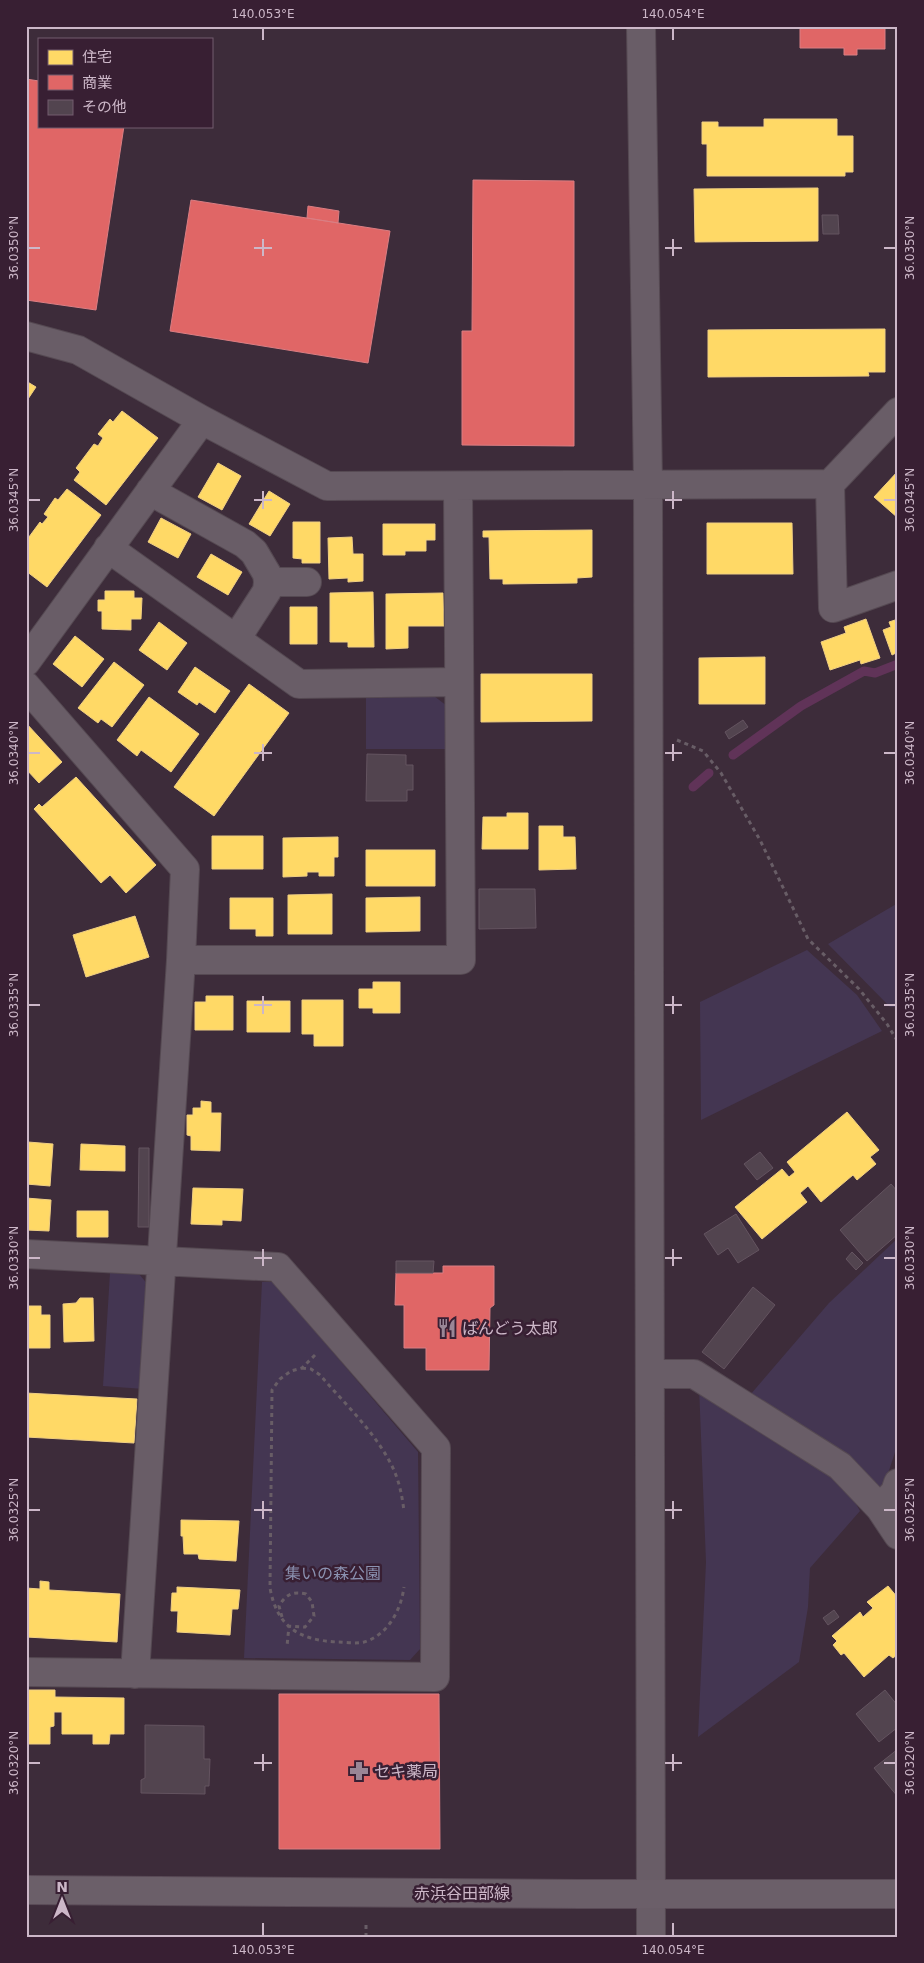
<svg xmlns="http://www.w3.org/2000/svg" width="924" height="1963" viewBox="0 0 924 1963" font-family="'DejaVu Sans','Noto Sans JP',sans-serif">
  <rect width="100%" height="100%" fill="#3d2c3a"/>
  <path fill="#443652" d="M434,696L447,706V749H366V697Z
    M898,903V1007H890L828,944Z
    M807,950L857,995L882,1031L701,1120L700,1002Z
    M898,1238V1443L883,1489L873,1487L750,1395L829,1303Z
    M110,1273L139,1274L149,1286L144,1389L103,1386Z
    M262,1282H273L418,1452L420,1649L410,1660L244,1658Z
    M699,1386L841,1476L860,1511L810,1568L808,1607L799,1662L698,1737L706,1562Z"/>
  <path fill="#ffd966" stroke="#f0cf83" d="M764,119H837V136H853V172H845V176H707V144H702V122H718V127H764Z
    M818,188V241L695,242L694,189Z
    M885,329V372H868L869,376L708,377V330Z
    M26,381L36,387L26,402Z
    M122,411L158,438L106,505L74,480L80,472L76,468L94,444L98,446L103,438L98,434L110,419L113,422Z
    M218,463L241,476L222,510L198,497Z
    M898,471V518L874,497Z
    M67,489L101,515L47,587L26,571V541L40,522L42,524L48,517L44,514L55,498L58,500Z
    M269,491L290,504L270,536L249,524Z
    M161,518L191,534L178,558L148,542Z
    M293,522H320V563H302V559L293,558Z
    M707,523H792L793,574H707Z
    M383,524H435V540H426V551H405V555H383Z
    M592,530V577L577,578V583L503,584V579H490L489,537H483V531Z
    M352,537L353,554H363V581L348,582V578L329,579L328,538Z
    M211,554L242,572L228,595L197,577Z
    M105,591H134V598H142L141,619H131V630L102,629V611H98V600H105Z
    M373,592L374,647H348V642H330V593Z
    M443,593L444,626H408V648L386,649V594Z
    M290,607H317V644H290Z
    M866,619L880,658L861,664L860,660L830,670L821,642L846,633L844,627Z
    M898,619V652L892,655L883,630L891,627L889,622Z
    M159,622L187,643L167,670L139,650Z
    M75,636L104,659L82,687L53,664Z
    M765,657V704H699V658Z
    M114,662L144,685L112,727L101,719L98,723L78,708Z
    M195,667L230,691L215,713L199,702L197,705L178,692Z
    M481,674H592V721L481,722Z
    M249,684L289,713L214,816L174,787Z
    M149,697L199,734L171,772L141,750L137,756L117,740Z
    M26,723L62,762L39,783L26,769Z
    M76,777L156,865L126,893L110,875L101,883L34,809L39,804L42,807Z
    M507,813H528V849H482L483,817H507Z
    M539,826H563V837H575L576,869L539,870Z
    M212,836H263V869H212Z
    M338,837V857H334V876H319V872H307V876L283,877V838Z
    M366,850H435V886H366Z
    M332,894V934H288V895Z
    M420,897V931L366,932V898Z
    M230,898H273V936H256V929H230Z
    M135,916L149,957L86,977L73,935Z
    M373,982H400V1013H373V1008H359V989H373Z
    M206,996H233V1030H195V1002H206Z
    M302,1000H343V1046H314V1034H302Z
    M247,1001H290V1032H247Z
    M201,1101L211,1102V1113H221L220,1151L191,1150V1136L187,1135V1115H193V1108H201Z
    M847,1112L879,1150L870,1157L876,1164L857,1180L853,1175L821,1202L808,1186L800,1193L807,1202L762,1239L735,1207L782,1169L789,1177L795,1172L787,1162Z
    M28,1142L53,1144L50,1186L26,1184Z
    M81,1144L125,1146V1171L80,1170Z
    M193,1188L243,1189L241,1221L222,1220V1225L191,1224Z
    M26,1198L51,1200L49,1231L26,1230Z
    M77,1211H108V1237H77Z
    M80,1298H93L94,1341L64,1342L63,1304L76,1303Z
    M26,1306H41V1315H50V1348H26Z
    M26,1393L137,1399L134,1443L26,1437Z
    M181,1520L239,1521L236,1561L199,1559L198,1554H184L183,1536H181Z
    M40,1581L49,1582V1590L120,1594L117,1642L26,1637V1588L40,1589Z
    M888,1586L898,1598V1654L893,1658L889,1655L864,1677L844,1653L841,1655L833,1645L837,1641L832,1636L860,1612L863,1617L873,1608L867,1602Z
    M177,1587L240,1590L238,1609H232L230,1635L177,1632L178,1611H171L172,1593H177Z
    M28,1690H55V1697L124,1698V1734H110L109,1744H93V1734H62V1712H54V1726L50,1727V1744H26Z"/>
  <path fill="#e06666" stroke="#da7e83" d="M800,26H885V49H857V55H844V48H800Z
    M26,79L39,81V126H124L96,310L26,300Z
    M473,180L574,181V446L462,445V331H472Z
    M191,200L390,231L368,363L170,331Z
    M308,206L339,211L338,223L307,218Z
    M443,1266H494V1305L490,1308L489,1370H426V1348H404V1305H395L396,1273H443Z
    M279,1694H439L440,1849H279Z"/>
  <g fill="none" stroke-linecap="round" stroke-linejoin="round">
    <path stroke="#603358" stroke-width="9" d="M733,755L801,706L864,671L875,673L898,664
      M693,787L709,773"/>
  </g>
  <path fill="#52444f" stroke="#645460" d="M822,215H838L839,234H823Z
    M743,720L748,727L729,739L725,732Z
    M367,754L406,755V765H413V790H407V801H366Z
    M479,889H535L536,928L479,929Z
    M139,1148H149V1227H138Z
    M760,1152L773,1168L757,1180L744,1164Z
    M891,1184L898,1192V1234L867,1261L840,1230Z
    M736,1214L759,1250L738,1263L728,1248L718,1255L704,1234Z
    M852,1252L863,1263L856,1270L846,1259Z
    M396,1261H434L433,1273H396Z
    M753,1287L775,1305L724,1369L702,1352Z
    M834,1610L839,1617L828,1625L823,1618Z
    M885,1690L898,1706V1727L879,1742L856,1714Z
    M145,1725L204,1726V1759H210L209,1786H205V1794L141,1793V1780L145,1778Z
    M898,1749V1797L874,1768Z"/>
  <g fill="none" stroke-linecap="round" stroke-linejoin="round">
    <g stroke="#554952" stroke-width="30">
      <path id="minor" d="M641,26L648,484L651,1937
        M26,336L78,350L202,420L327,486L830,484L898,412
        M830,484L833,608L898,585
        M150,491L245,544L254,552L267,574L268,582L267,591L236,639
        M108,548L299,684L459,682
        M268,582H307
        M26,662L202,420
        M26,686L185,869L181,960L135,1674
        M181,960H461L458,487
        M26,1254L278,1267L436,1448L435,1677L26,1672
        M650,1374H694L840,1466L880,1508L898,1535
        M880,1508L895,1492L898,1483"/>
    </g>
    <g stroke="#594a56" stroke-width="30">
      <path id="major" d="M26,1890L581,1894H898"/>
    </g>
    <path stroke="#685d66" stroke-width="3" stroke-dasharray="4 4" stroke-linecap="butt" d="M677,740L703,751L721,773L760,840L808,939L859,989L887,1024L898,1042
      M315,1355L302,1368L291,1371L280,1379L272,1390L270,1588C277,1627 299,1640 337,1642C345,1642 356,1644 364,1642C388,1635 401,1610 404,1587
      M302,1368L311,1369L320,1375C345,1404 375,1432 392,1466C399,1480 402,1495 404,1511
      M282,1617L279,1606C286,1594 293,1591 306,1594L312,1602L314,1616L305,1627L289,1626L287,1646
      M366,1925V1937"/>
    <use href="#minor" stroke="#695d67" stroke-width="28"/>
    <use href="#major" stroke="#6b5f69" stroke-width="28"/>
  </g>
  <path fill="none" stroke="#ccb7c8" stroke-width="2" d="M263,28V40M673,28V40M263,239V256M673,239V256M28,248H40M254,248H272M665,248H682M884,248H896M263,491V509M673,491V509M28,500H40M254,500H272M665,500H682M884,500H896M263,744V761M673,744V761M28,753H40M254,753H272M665,753H682M884,753H896M263,996V1014M673,996V1014M28,1005H40M254,1005H272M665,1005H682M884,1005H896M263,1249V1266M673,1249V1266M28,1258H40M254,1258H272M665,1258H682M884,1258H896M263,1501V1519M673,1501V1519M28,1510H40M254,1510H272M665,1510H682M884,1510H896M263,1754V1771M673,1754V1771M28,1763H40M254,1763H272M665,1763H682M884,1763H896M263,1923V1936M673,1923V1936"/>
  <defs>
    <g id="restaurant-bare" transform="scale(1.5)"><path d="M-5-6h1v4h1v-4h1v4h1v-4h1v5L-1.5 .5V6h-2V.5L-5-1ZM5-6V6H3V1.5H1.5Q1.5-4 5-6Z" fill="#9a8696" stroke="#381f33" stroke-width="2.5" paint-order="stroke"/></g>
    <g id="pharmacy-bare" transform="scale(1.5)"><path d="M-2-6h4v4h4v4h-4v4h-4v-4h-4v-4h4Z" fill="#9a8696" stroke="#381f33" stroke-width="2.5" paint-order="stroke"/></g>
  </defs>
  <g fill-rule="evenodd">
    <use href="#restaurant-bare" x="447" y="1328"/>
    <use href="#pharmacy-bare" x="359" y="1771"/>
  </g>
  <g text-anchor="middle" stroke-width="5" stroke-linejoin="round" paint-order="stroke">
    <g font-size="16" fill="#ccb7c8" stroke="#381f33" text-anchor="start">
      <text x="462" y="1334">ばんどう太郎</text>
      <text x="374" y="1777">セキ薬局</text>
    </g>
    <g font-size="16" fill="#8b92b1" stroke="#381f33">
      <text x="333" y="1579">集いの森公園</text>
    </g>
    <g font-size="16" fill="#ccb7c8" stroke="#381f33">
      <text x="462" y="1899">赤浜谷田部線</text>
    </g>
  </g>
  <rect width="924" height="1963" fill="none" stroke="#381f33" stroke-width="55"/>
  <rect x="38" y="38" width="175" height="90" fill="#381f33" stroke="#735c6f"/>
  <rect x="48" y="50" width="25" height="15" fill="#ffd966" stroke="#735c6f"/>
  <text x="82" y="62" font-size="15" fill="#ccb7c8">住宅</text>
  <rect x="48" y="75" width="25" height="15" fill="#e06666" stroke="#735c6f"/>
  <text x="82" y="88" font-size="15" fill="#ccb7c8">商業</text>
  <rect x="48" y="100" width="25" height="15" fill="#52444f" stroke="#735c6f"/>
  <text x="82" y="112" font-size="15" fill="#ccb7c8">その他</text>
  <g transform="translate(62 1900)" stroke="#381f33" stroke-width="4" paint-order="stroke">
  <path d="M0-4L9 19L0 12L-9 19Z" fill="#ccb7c8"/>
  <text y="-8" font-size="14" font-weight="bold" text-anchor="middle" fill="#ccb7c8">N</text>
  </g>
  <rect x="28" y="28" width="868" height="1908" fill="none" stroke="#ccb7c8" stroke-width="2"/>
  <g font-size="12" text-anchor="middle" fill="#ccb7c8">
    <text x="263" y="18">140.053°E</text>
    <text x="673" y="18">140.054°E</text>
    <text transform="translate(14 248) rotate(-90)" y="4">36.0350°N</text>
    <text transform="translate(910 248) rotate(-90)" y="4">36.0350°N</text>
    <text transform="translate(14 500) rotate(-90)" y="4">36.0345°N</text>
    <text transform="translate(910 500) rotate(-90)" y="4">36.0345°N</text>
    <text transform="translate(14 753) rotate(-90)" y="4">36.0340°N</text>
    <text transform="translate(910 753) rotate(-90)" y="4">36.0340°N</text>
    <text transform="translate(14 1005) rotate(-90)" y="4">36.0335°N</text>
    <text transform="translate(910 1005) rotate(-90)" y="4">36.0335°N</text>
    <text transform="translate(14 1258) rotate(-90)" y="4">36.0330°N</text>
    <text transform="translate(910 1258) rotate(-90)" y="4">36.0330°N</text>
    <text transform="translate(14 1510) rotate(-90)" y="4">36.0325°N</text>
    <text transform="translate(910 1510) rotate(-90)" y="4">36.0325°N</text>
    <text transform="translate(14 1763) rotate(-90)" y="4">36.0320°N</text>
    <text transform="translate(910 1763) rotate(-90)" y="4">36.0320°N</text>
    <text x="263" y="1954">140.053°E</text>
    <text x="673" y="1954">140.054°E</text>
  </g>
</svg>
